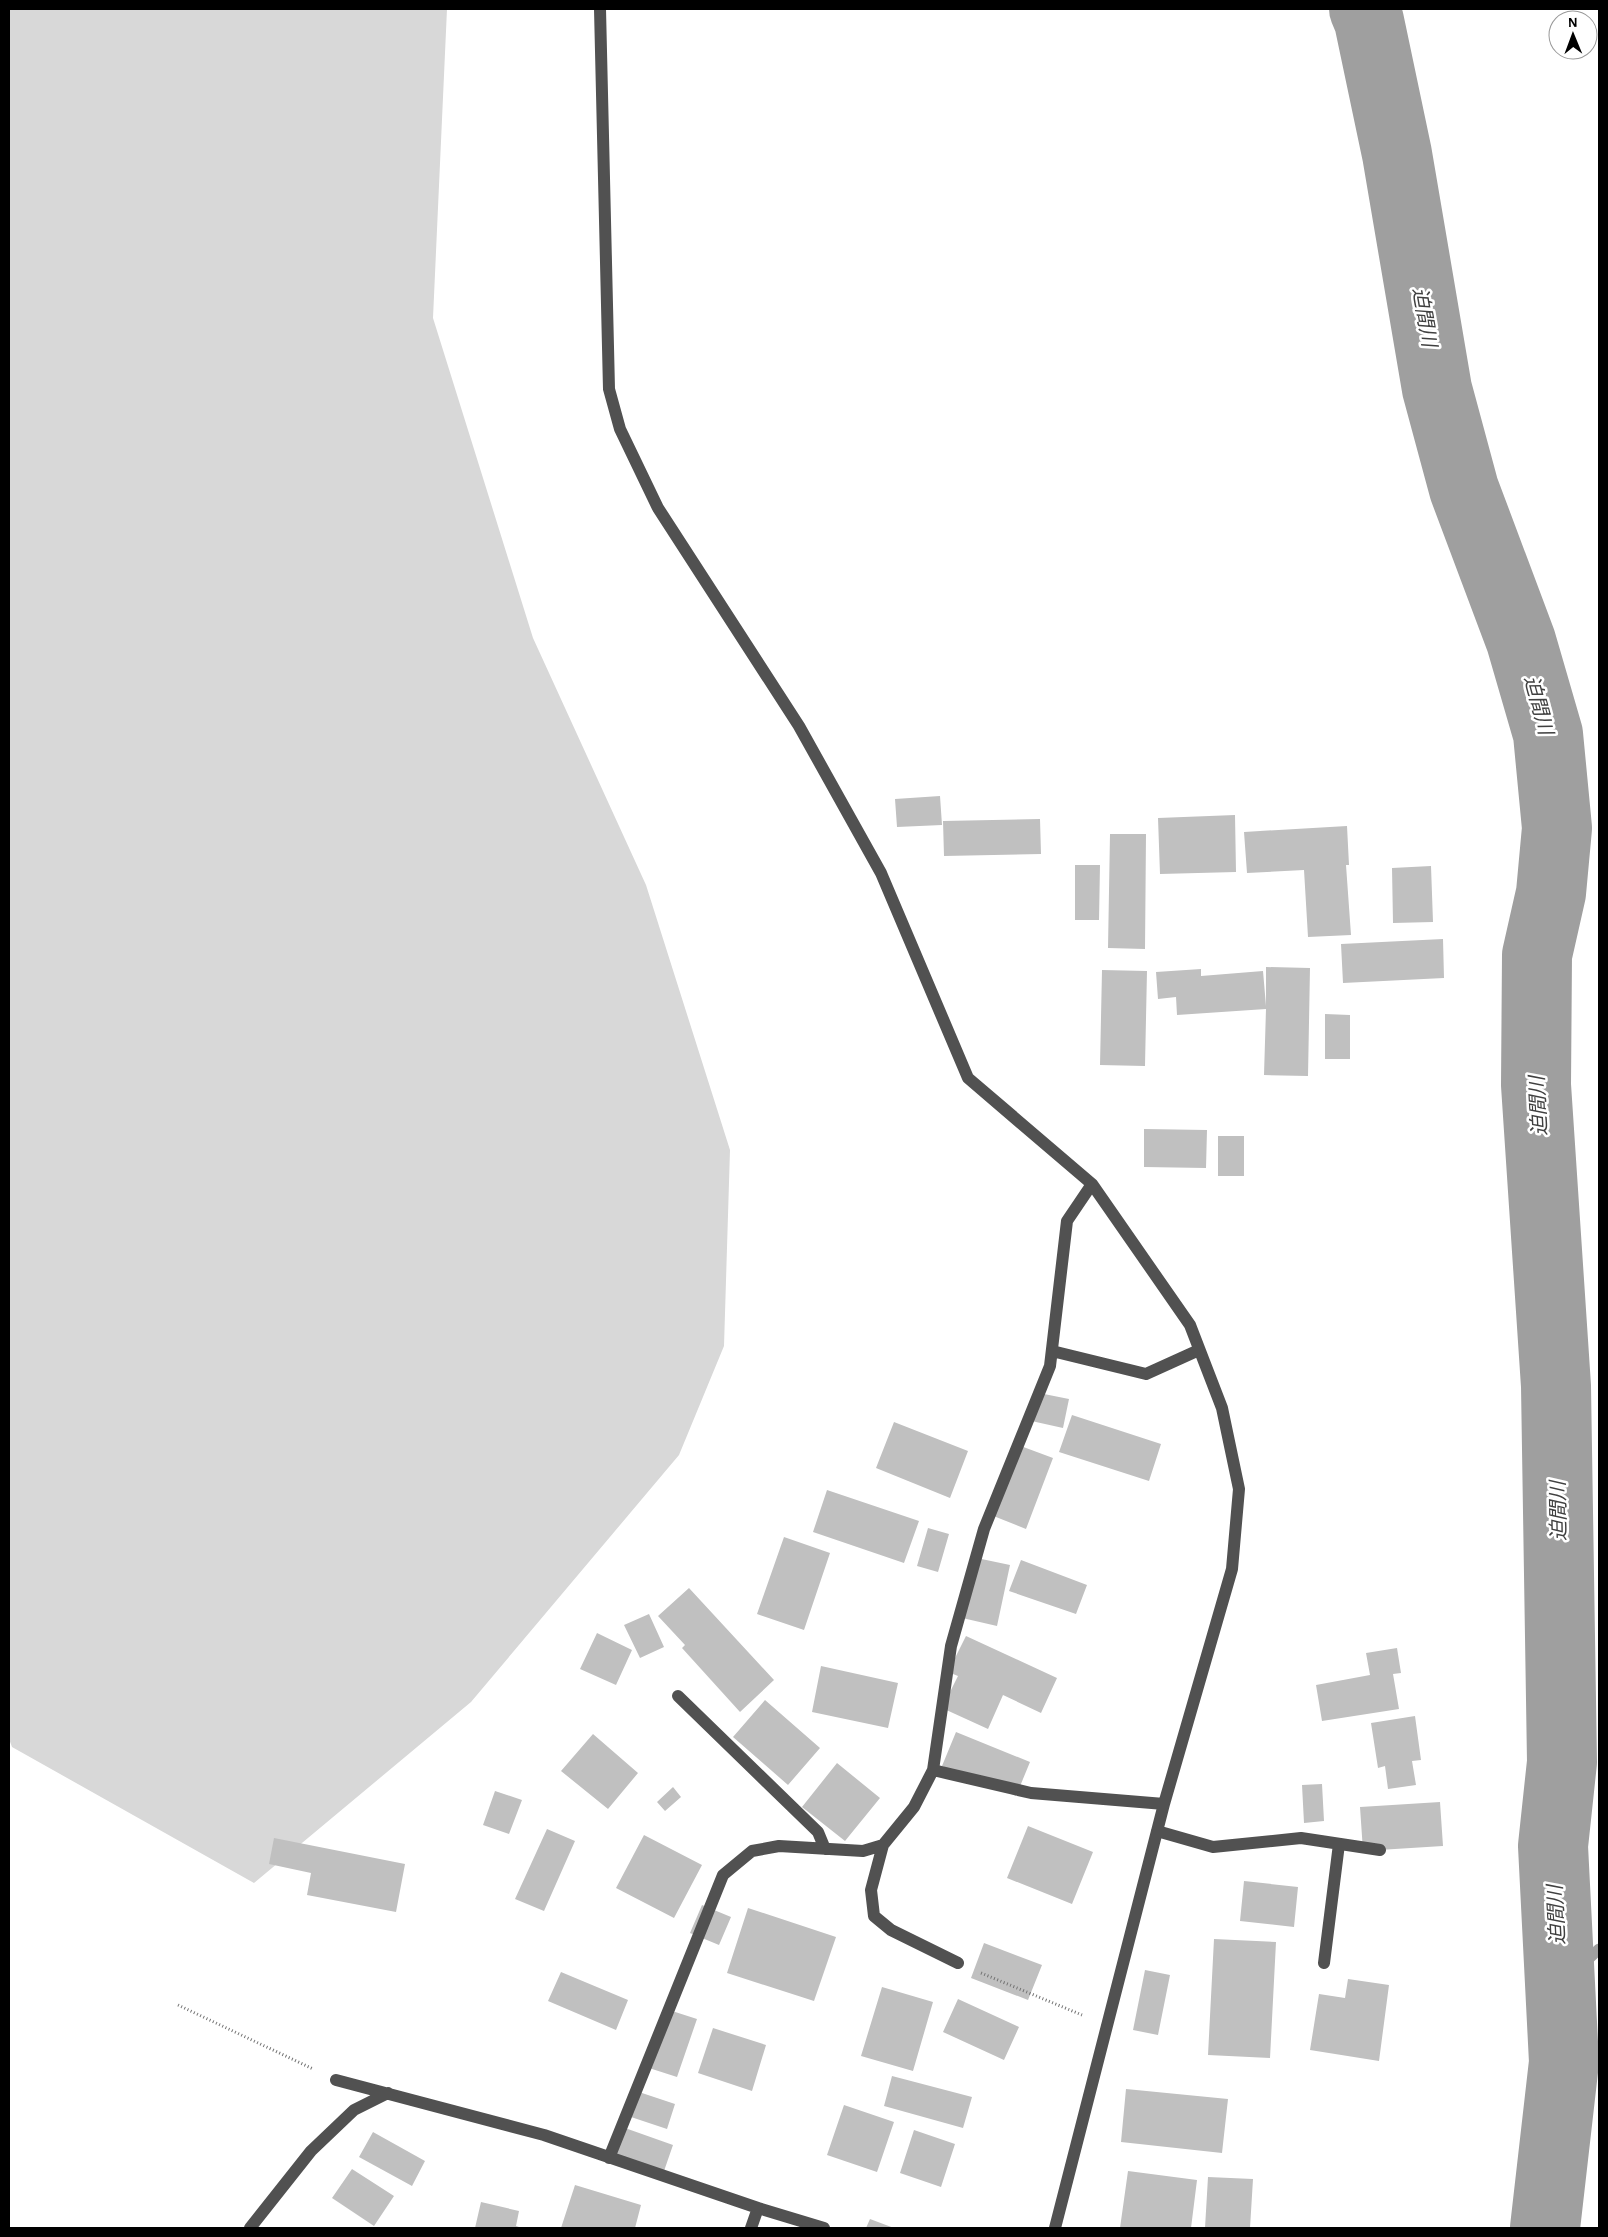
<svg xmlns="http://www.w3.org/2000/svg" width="1608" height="2237" viewBox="0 0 1608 2237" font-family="'Alegreya Sans','Noto Sans JP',sans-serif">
  <rect width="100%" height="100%" fill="#fff"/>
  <path fill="#d8d8d8" d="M9,9H447L433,318L533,638L646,885L730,1150L724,1346L679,1455L471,1702L254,1883L12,1747L9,1739Z"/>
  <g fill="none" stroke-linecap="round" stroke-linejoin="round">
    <path stroke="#9f9f9f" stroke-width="11" d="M1559,1987L1599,1949"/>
    <path stroke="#9f9f9f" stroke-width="70" d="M1364,9L1369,21L1397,154L1437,389L1464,489L1521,641L1548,734L1557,828L1551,893L1537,955L1536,1085L1556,1386L1562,1762L1553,1846L1564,2062L1545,2228"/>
  </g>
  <path fill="#c0c0c0" d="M940,796L942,825L897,827L895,799Z
    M1235,815L1236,872L1160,874L1158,818Z
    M1040,819L1041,854L944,856L943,821Z
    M1347,826L1349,865H1346L1351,935L1308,937L1304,870L1247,873L1244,832Z
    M1110,834H1146L1145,949L1108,948Z
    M1075,865H1100L1099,920H1075Z
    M1431,866L1433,922L1393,923L1392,868Z
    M1443,939L1444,978L1343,983L1341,944Z
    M1266,967L1310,968L1308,1076L1264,1075L1266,1009L1177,1015L1176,997L1158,999L1156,972L1201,969V976L1263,971L1266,1006Z
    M1102,970L1147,971L1145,1066L1100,1065Z
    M1325,1014L1350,1015V1059H1325Z
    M1144,1129L1207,1130L1206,1168L1144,1167Z
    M1218,1136H1244V1176H1218Z
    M1034,1392L1069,1399L1063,1428L1027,1420Z
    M1072,1415L1161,1444L1149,1481L1059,1452Z
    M894,1422L968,1451L950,1498L876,1468Z
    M1018,1445L1053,1458L1026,1529L991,1515Z
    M827,1490L919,1521L904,1563L813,1532Z
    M928,1528L949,1534L938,1572L917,1566Z
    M784,1537L830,1553L804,1630L757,1614Z
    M972,1557L1010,1565L997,1626L958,1617Z
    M1021,1560L1087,1585L1076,1614L1009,1591Z
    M689,1588L774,1680L740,1712L682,1648L685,1645L658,1616Z
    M649,1614L664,1647L640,1658L624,1625Z
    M597,1633L632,1650L616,1685L580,1669Z
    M966,1636L1057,1678L1041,1713L1003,1695L988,1729L942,1708L958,1676L948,1672Z
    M1397,1648L1401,1673L1393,1674L1399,1709L1322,1721L1316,1685L1370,1675L1366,1653Z
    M821,1666L898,1683L888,1728L812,1712Z
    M765,1700L820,1748L788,1785L733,1737Z
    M1415,1716L1421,1760L1412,1761L1416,1785L1388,1789L1385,1766L1378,1768L1371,1723Z
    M956,1732L1030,1762L1016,1796L942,1766Z
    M593,1734L638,1773L608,1809L561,1771Z
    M837,1763L880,1798L845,1841L802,1807Z
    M1322,1784L1324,1821L1304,1823L1302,1785Z
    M673,1787L681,1797L665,1811L657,1802Z
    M495,1791L522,1800L509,1834L483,1825Z
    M1440,1802L1443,1846L1363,1851L1360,1807Z
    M1028,1826L1093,1852L1072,1904L1007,1878Z
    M547,1829L575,1841L544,1911L515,1899Z
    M644,1835L702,1865L674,1918L616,1888Z
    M274,1838L405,1864L396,1912L307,1895L311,1873L269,1864Z
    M1244,1881L1298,1887L1294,1927L1240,1921Z
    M702,1905L731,1917L719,1945L690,1933Z
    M748,1908L836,1937L814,2001L727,1973Z
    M1214,1939L1276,1942L1270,2058L1208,2055Z
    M984,1943L1042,1965L1028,2000L971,1978Z
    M1145,1970L1170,1975L1158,2035L1133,2030Z
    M561,1972L628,2000L616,2030L548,2001Z
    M1348,1979L1389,1985L1379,2061L1310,2050L1319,1994L1345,1998Z
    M882,1987L933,2002L913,2071L861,2056Z
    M958,1999L1019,2027L1004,2060L943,2032Z
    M669,2010L697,2019L677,2077L649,2068Z
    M713,2028L766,2045L752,2091L698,2073Z
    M892,2076L972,2097L963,2128L884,2106Z
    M1126,2089L1228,2099L1222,2153L1121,2142Z
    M639,2092L675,2104L667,2129L631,2117Z
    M844,2105L894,2122L877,2172L827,2155Z
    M625,2128L673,2145L664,2171L616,2154Z
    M914,2130L955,2144L941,2187L900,2173Z
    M373,2132L425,2161L412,2186L359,2157Z
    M352,2169L394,2196L374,2226L332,2198Z
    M1128,2171L1197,2180L1191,2228H1120Z
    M1208,2177L1253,2179L1250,2228H1205Z
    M575,2185L641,2205L635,2228H561Z
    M481,2202L519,2211L516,2226L522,2228H475Z
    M870,2219L894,2228H866Z"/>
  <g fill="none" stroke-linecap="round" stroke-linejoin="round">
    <path stroke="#737373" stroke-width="3" stroke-dasharray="1 2.5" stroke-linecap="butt" d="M981,1973L1082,2015
      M178,2005L313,2069"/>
    <path stroke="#515151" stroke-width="12" d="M600,9L609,389L620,429L658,508L799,726L881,873L968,1078L1092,1184L1190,1325L1222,1408L1239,1489L1232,1569L1164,1804L1055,2228
      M1052,1351L1146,1374L1199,1350
      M678,1696L818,1832L825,1849
      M933,1770L1031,1793L1164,1804
      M1157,1831L1213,1847L1301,1838L1380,1850
      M883,1845L871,1890L874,1916L891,1930L958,1963
      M1324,1963L1339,1844
      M336,2080L544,2135L758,2208L824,2228
      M609,2158L723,1875L752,1851L779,1846L863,1851L883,1845L914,1807L933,1770L951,1646L984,1529L1050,1366L1067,1221L1092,1184
      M250,2228L311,2151L354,2110L388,2093
      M751,2228L758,2208"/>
  </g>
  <g text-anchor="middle" stroke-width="5" stroke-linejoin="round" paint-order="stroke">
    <g font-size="20" font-style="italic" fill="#404040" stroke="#fff">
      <text transform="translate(1425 317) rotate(80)" y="7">迫間川</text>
      <text transform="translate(1539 705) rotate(75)" y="7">迫間川</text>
      <text transform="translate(1538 1106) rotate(-93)" y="7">迫間川</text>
      <text transform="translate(1558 1511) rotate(-91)" y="7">迫間川</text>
      <text transform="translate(1556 1915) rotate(-93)" y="7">迫間川</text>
    </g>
  </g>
  <rect width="1608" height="2237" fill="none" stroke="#000000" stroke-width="20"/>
  <g transform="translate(1573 35) rotate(359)"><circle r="24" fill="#ffffff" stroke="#999999"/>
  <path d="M0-4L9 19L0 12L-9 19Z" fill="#000000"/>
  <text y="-8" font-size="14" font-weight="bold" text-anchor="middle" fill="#000000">N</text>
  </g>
</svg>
